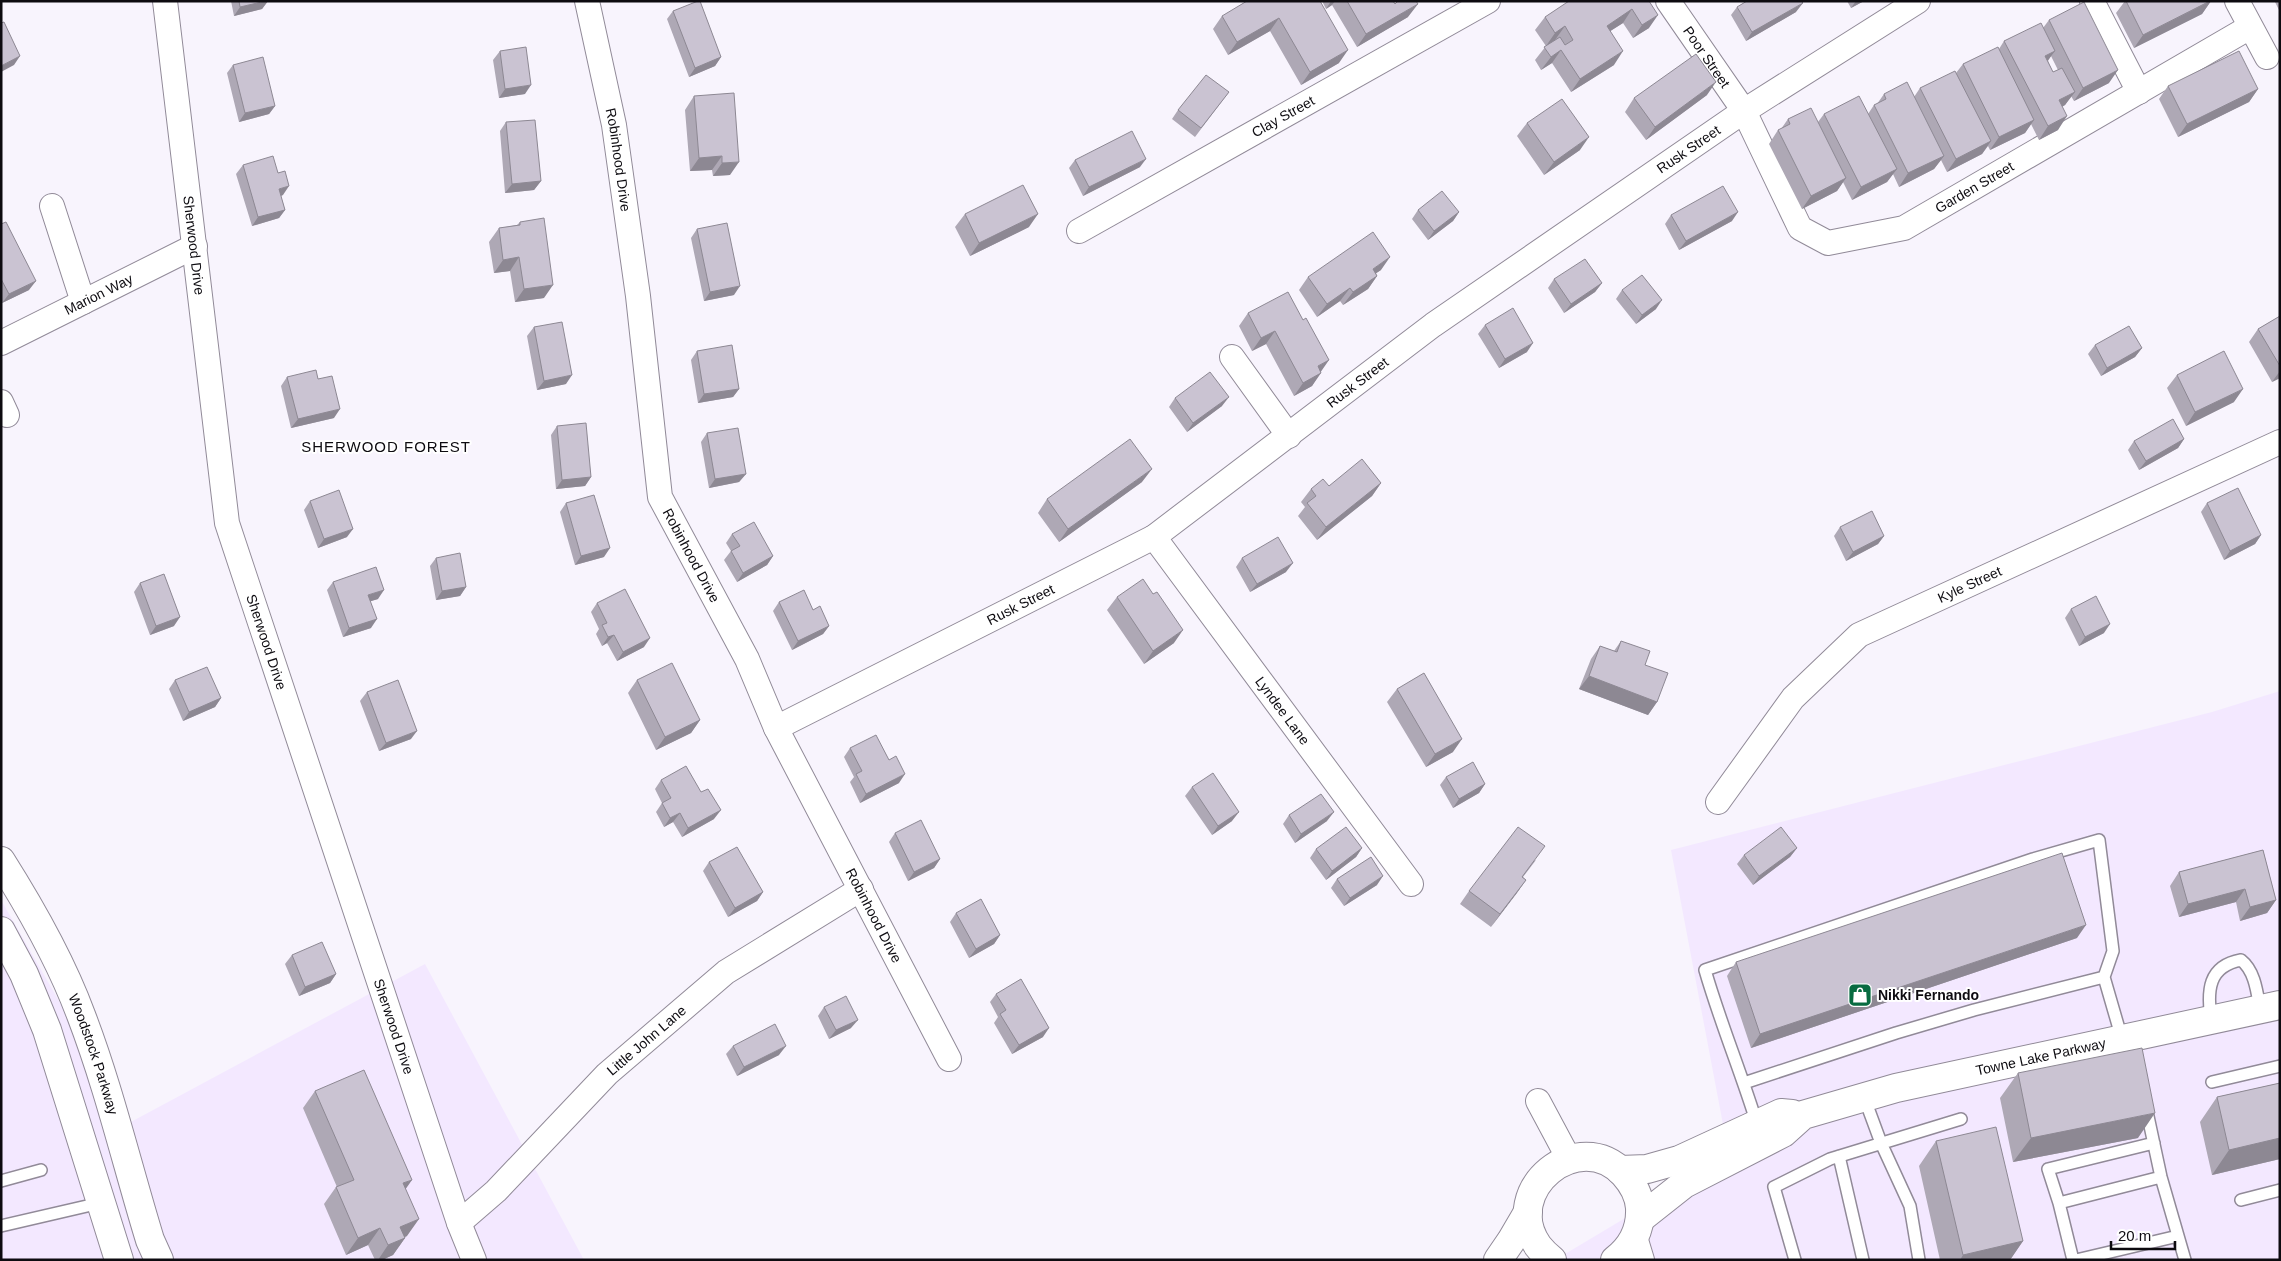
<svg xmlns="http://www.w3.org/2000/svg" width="2281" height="1261" viewBox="0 0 2281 1261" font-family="Arial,sans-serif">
  <rect width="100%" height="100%" fill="#f8f4fd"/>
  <path fill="#f3e8ff" d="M2280,691V1260H1555L1729,1156L1671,850L2212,712Z
    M1,900L129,1123L425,964L584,1260H1Z"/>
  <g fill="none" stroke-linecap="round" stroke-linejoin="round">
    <g stroke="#918a98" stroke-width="14">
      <path id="service" d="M2211,1019C2207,991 2208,966 2241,960C2255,971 2257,992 2260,1009
        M2212,1082L2280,1066
        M1744,1083L1896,1033L1974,1010L2104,977
        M1864,1097L1881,1143L1910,1206L1919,1260
        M2146,1107L2161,1177L2185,1260
        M1757,1124C1741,1072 1720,1022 1705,970L2033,859L2099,840L2113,951L2104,977L2122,1039
        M1839,1156L1863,1260
        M1,1181L41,1170
        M2241,1200L2280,1190
        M2059,1203L2048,1169L2154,1143
        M1,1226L100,1203
        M1795,1260L1774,1187L1830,1159L1961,1119
        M2073,1260L2059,1203L2161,1177
        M2076,1260L2178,1236"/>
    </g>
    <g stroke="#918a98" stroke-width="26">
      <g id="minor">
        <path id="s1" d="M165,1L227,523L459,1223L474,1260"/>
        <path id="s2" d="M587,1L614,125L638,296L660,497L747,659L776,728L949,1059"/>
        <path id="s3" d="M1668,1L1744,111L1800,228L1828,243L1904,228L2250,27"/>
        <path d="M2092,1L2139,92"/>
        <path d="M2237,1L2267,57"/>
        <path d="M52,206L83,302"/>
        <path id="s4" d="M1079,231L1488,1"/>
        <path id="s5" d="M1,343L195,246"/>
        <path d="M1232,357L1289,436"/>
        <path d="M1,402L7,415"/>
        <path id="s6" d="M1154,537L1411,884"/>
        <path id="s7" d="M776,728L1154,537L1433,325L1744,111L1918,1"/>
        <path id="s8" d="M1718,802L1793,698L1859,635L2280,442"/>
        <path d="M1538,1101L1569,1159"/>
        <path id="s9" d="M459,1223L496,1191L607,1074L726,972L861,889"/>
        <path d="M1635,1237L1642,1260"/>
      </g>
    </g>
    <g stroke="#918a98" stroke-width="30">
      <g id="secondary">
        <path id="s10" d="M1,861C32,910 61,961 81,1015C109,1088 127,1165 150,1240L159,1260"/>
        <path d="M1,931L24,974L47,1030L119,1260"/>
        <path d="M1620,1170L1647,1169L1679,1160L1781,1113L1792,1114"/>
        <path id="s11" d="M1641,1218L1684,1184L1783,1133L1803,1115L1896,1088L2280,1005"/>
        <path d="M1498,1260L1511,1241L1528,1212"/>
        <path d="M1552,1260C1547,1256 1542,1251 1538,1246C1499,1190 1579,1125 1624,1174C1633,1184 1639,1194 1640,1208C1641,1229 1632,1247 1615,1260"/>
      </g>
    </g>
    <use href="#service" stroke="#fff" stroke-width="11"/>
    <use href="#minor" stroke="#fff" stroke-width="24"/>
    <use href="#secondary" stroke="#fff" stroke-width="28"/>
  </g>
  <path fill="#aea8b5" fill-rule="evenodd" d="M231,1H268L262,9L234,16Z
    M1320,1L1339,63L1301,85L1270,31L1228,55L1213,29L1222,16Z
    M1322,1H1393L1395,4L1408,17L1357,47L1332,5L1326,9Z
    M1649,1V28L1633,38L1623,23L1610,31L1614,65L1571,92L1552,63L1541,70L1535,60L1546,46L1535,30L1545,17Z
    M1847,1H1864L1851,8Z
    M2125,1H2211L2202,14L2134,48L2116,13Z
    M2275,1H2280V12L2275,2Z
    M1737,7L1796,12L1746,41L1731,15Z
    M673,11L721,57L715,66L689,77L667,19Z
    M2049,20L2109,83L2074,101L2071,96L2065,105L2062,107L2058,130L2039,140L2031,124L2025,133L1990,150L1988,146L1982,154L1947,172L1941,160L1934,169L1899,187L1893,174L1887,182L1852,200L1843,182L1837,191L1802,209L1769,144L1778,130L1781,129L1788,119L1818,122L1824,114H1868L1874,105L1877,104L1884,94L1914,97L1920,88L1956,73L1963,64L1999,49L2004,41L2043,28ZM2051,56L2058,70L2053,72L2048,61Z
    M500,51L525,94L499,98L493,60Z
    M233,65L275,106L269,114L239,122L227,73Z
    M2168,86L2258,89L2249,102L2178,137L2159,99Z
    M1229,92L1195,137L1172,119L1178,110Z
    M1707,95L1646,140L1625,112L1634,98Z
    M694,96L730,175L713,176L712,170L690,171L685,110Z
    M506,122L541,181L534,190L505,193L500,131Z
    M1527,123L1580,150L1544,175L1517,136Z
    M1075,160L1140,167L1083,196L1069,168Z
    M243,165L283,195L281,196L285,210L279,218L252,226L236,174Z
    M1418,210L1459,212L1453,221L1428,240L1412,219Z
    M965,214L1029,227L970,256L955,227Z
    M1671,215L1732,221L1679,250L1665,224Z
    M520,222L544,298L515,302L510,271L494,273L489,242L499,228L517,225Z
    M1,224L29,290L2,303L1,301Z
    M697,229L734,295L704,301L691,238Z
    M1381,270L1376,273L1377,276L1368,289L1343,305L1340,301L1317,317L1299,290L1308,277Z
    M1554,279L1602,283L1595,292L1564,313L1548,288Z
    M1622,290L1656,309L1636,324L1616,299Z
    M1248,313L1303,320L1321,371L1312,386L1294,396L1266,344L1252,351L1239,326Z
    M2280,316V378L2272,382L2249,342L2258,329Z
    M1485,325L1527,352L1499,368L1478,334Z
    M534,327L566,384L537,390L527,336Z
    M2095,345L2142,348L2135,357L2101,376L2088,354Z
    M697,351L739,389L733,397L698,403L691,360Z
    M2177,375L2234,402L2186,426L2167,388Z
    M287,377L318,379L334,418L291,428L281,386Z
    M1175,398L1222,406L1187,432L1169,407Z
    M557,426L591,477L585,486L556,489L551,435Z
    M707,433L746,474L739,482L709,488L701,442Z
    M2184,439L2178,448L2139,470L2128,450L2134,441Z
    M1142,482L1059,542L1038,513L1047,499Z
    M1381,483L1372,496L1317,540L1298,516L1305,507L1301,502L1311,489L1329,486Z
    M310,501L347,537L318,548L304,510Z
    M566,503L604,557L575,565L560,512Z
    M2207,503L2261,535L2255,544L2224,560L2201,512Z
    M1840,527L1884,536L1878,544L1846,561L1834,536Z
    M732,534L773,556L767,565L737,582L724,560L731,551L726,543Z
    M436,558L466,587L460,596L436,600L430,566Z
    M1242,558L1286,572L1250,592L1236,567Z
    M333,582L378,599L370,601L371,628L343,637L327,590Z
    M140,583L174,626L150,635L134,592Z
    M1117,597L1174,643L1144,664L1107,610Z
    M779,602L813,610L829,626L823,634L792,650L773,611Z
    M597,603L644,647L617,661L607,643L602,646L596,634L599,629L591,612Z
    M2071,609L2104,633L2079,646L2065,618Z
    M1621,641L1645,665L1657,702L1648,715L1579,689L1591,659L1600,646L1614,651Z
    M175,680L221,698L215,707L183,721L169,689Z
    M637,680L700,720L691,733L656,750L628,693Z
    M1397,689L1453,752L1426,767L1387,702Z
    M367,692L411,739L379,751L360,701Z
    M850,748L899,783L860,803L850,782L854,777L844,757Z
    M1446,777L1485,784L1479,793L1453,808L1440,785Z
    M661,780L714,819L682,837L673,822L664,827L656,812L662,803L655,789Z
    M1192,787L1232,821L1212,835L1185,796Z
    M1289,815L1327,821L1295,843L1283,824Z
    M895,833L940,859L934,868L908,881L889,842Z
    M1362,848L1356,857L1326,880L1310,858L1316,849Z
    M1797,848L1790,857L1753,885L1737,864L1744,855Z
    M2263,850L2276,900L2267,913L2240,921L2236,902L2179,917L2170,886L2179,872Z
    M1536,860L1523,877L1526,880L1491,927L1460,904L1469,891Z
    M709,862L763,892L757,901L728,917L703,871Z
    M1337,879L1377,885L1344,906L1331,888Z
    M956,913L1000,935L994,944L969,958L950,922Z
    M2077,938L1751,1048L1727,976L1736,962Z
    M292,955L336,974L330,983L299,996L285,964Z
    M996,994L1043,1037L1012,1054L994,1023L998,1017L990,1002Z
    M824,1007L851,1028L829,1039L818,1016Z
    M733,1046L779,1055L737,1076L726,1054Z
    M2018,1073L2138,1138L2013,1162L2000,1098Z
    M2280,1083V1159L2212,1175L2200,1122L2217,1097Z
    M315,1091L406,1189L407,1236L405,1237V1238L393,1255L382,1260H375L368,1245L346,1255L324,1204L336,1187H337L303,1108Z
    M1936,1141L2023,1241L2010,1260H1940L1919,1166Z"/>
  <path fill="#8d8893" d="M266,1H268L262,9L234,16L240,7Z
    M1331,1H1335L1332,5L1326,9Z
    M1856,1H1864L1851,8Z
    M2211,1L2202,14L2134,48L2143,35Z
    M1803,3L1796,12L1746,41L1752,32Z
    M1418,4L1408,17L1357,47L1366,34Z
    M1632,9L1623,23L1598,39L1607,26Z
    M1658,15L1649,28L1633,38L1642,25Z
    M1279,18L1270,31L1228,55L1237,42Z
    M1565,26L1555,40L1546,46L1555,33Z
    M1348,50L1339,63L1301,85L1310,72Z
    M1561,50L1552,63L1541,70L1551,57Z
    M1623,51L1614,65L1571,92L1580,79Z
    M2055,51L2045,64V56Z
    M20,56L14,65L1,72V66Z
    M721,57L715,66L689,77L695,68Z
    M2118,70L2109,83L2074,101L2083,88Z
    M1716,82L1707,95L1646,140L1655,127Z
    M531,85L525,94L499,98L505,89Z
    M2258,89L2249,102L2178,137L2187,124Z
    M2075,92L2065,105L2050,113L2059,100Z
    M275,106L269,114L239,122L245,113Z
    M2067,116L2058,130L2039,140L2048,126Z
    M2034,120L2025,133L1990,150L1999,137Z
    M1589,137L1580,150L1544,175L1554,162Z
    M1991,141L1982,154L1947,172L1956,159Z
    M722,156L712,170L690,171L699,158Z
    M1944,156L1934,169L1899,187L1908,173Z
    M1146,159L1140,167L1083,196L1089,187Z
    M739,162L730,175L713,176L722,163Z
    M1897,169L1887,182L1852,200L1861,187Z
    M1846,178L1837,191L1802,209L1811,196Z
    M541,181L534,190L505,193L512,184Z
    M289,186L283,195L273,198L279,189Z
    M285,210L279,218L252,226L258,217Z
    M1459,212L1453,221L1428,240L1434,231Z
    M1738,212L1732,221L1679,250L1686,241Z
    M1038,214L1029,227L970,256L979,243Z
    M519,257L510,271L494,273L503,260Z
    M1390,257L1381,270L1363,282L1373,269Z
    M1377,276L1368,289L1343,305L1353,292Z
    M36,281L29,290L2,303L9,294Z
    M1602,283L1595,292L1564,313L1571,304Z
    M553,285L544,298L515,302L524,289Z
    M740,286L734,295L704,301L710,292Z
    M1350,288L1340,301L1317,317L1327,304Z
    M1662,300L1656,309L1636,324L1642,315Z
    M1275,331L1266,344L1252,351L1261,338Z
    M1533,343L1527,352L1499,368L1505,359Z
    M2142,348L2135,357L2101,376L2107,368Z
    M1329,360L1320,373L1318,366Z
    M2280,371V378L2272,382Z
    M1321,373L1312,386L1294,396L1303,383Z
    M572,375L566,384L537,390L544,381Z
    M739,389L733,397L698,403L704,394Z
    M2243,389L2234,402L2186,426L2195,412Z
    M1229,397L1222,406L1187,432L1193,423Z
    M340,409L334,418L291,428L298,419Z
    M2184,439L2178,448L2139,470L2146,461Z
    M1152,469L1142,482L1059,542L1068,529Z
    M746,474L739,482L709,488L715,479Z
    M591,477L585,486L556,489L562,480Z
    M1381,483L1372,496L1317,540L1326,527Z
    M353,529L347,537L318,548L324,539Z
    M2261,535L2255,544L2224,560L2230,551Z
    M1884,536L1878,544L1846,561L1853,552Z
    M610,548L604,557L575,565L581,556Z
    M773,556L767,565L737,582L743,573Z
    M1293,563L1286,572L1250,592L1257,584Z
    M466,587L460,596L436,600L442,591Z
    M384,590L378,599L362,604L368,595Z
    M180,617L174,626L150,635L156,626Z
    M377,619L371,628L343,637L349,628Z
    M2110,624L2104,633L2079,646L2085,637Z
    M829,626L823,634L792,650L798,641Z
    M1183,630L1174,643L1144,664L1153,651Z
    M614,635L607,643L602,646L608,637Z
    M650,638L644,647L617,661L623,652Z
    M1589,676L1657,702L1648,715L1579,689Z
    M221,698L215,707L183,721L189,712Z
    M700,720L691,733L656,750L665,737Z
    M417,731L411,739L379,751L386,743Z
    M1462,739L1453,752L1426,767L1435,754Z
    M905,774L899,783L860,803L866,794Z
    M1485,784L1479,793L1453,808L1459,799Z
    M721,810L714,819L682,837L688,828Z
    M1239,812L1232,821L1212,835L1218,826Z
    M1334,812L1327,821L1295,843L1301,834Z
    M680,813L673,822L664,827L670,818Z
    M1362,848L1356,857L1326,880L1332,871Z
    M1797,848L1790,857L1753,885L1759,876Z
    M940,859L934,868L908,881L914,872Z
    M1383,876L1377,885L1344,906L1350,898Z
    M1526,880L1517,893L1491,927L1500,914Z
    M2245,889L2236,902L2179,917L2188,904Z
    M763,892L757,901L728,917L735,908Z
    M2276,900L2267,913L2240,921L2250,907Z
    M2086,925L2077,938L1751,1048L1760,1034Z
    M1000,935L994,944L969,958L976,949Z
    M336,974L330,983L299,996L305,987Z
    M858,1020L851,1028L829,1039L836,1030Z
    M1049,1028L1043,1037L1012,1054L1019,1045Z
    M786,1046L779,1055L737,1076L744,1067Z
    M2155,1113L2138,1138L2013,1162L2031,1138Z
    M2280,1138V1159L2212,1175L2229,1150Z
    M412,1180L400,1197L403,1183Z
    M419,1219L407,1236L388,1244L400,1227Z
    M380,1228L368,1245L346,1255L358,1238Z
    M405,1238L393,1255L382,1260H378L388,1245Z
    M2023,1241L2010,1260H1960L1963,1255Z"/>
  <path fill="#cac3d2" stroke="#8d8893" d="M239,1H266L240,7Z
    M698,1H700L721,57L695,68L673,11Z
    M1247,1H1320L1348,50L1310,72L1279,18L1237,42L1222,16Z
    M1347,1H1393L1395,4L1398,1H1416L1418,4L1366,34Z
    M1569,1H1649L1658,15L1642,25L1632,9L1607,26L1623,51L1580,79L1561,50L1551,57L1544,47L1560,37L1565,45L1573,40L1565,26L1555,33L1545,17Z
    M1747,1H1801L1803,3L1752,32L1737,7Z
    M2126,1H2210L2143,35Z
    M2084,2L2118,70L2083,88L2049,20Z
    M4,22L20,56L1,66V23Z
    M2041,23L2055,51L2045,56L2053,72L2062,68L2075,92L2059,100L2067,116L2048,126L2004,41Z
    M526,47L531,85L505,89L500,51Z
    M1998,47L2034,120L1999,137L1963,64Z
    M2239,51L2258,89L2187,124L2168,86Z
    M1696,54L1716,82L1655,127L1634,98Z
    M263,57L275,106L245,113L233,65Z
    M1955,71L1991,141L1956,159L1920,88Z
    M1206,75L1229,92L1201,128L1178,110Z
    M1907,82L1944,156L1908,173L1874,105L1886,99L1884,94Z
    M734,93L739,162L722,163V156L699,158L694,96Z
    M1859,96L1897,169L1861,187L1824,114Z
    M1562,99L1589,137L1554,162L1527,123Z
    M1811,108L1846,178L1811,196L1778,130L1790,124L1788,119Z
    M535,120L541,181L512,184L506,122Z
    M1132,131L1146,159L1089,187L1075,160Z
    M273,156L278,173L285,171L289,186L279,189L285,210L258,217L243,165Z
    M1023,185L1038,214L979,243L965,214Z
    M1723,186L1738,212L1686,241L1671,215Z
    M1442,191L1459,212L1434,231L1418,210Z
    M544,218L553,285L524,289L519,257L503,260L499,228L520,225V222Z
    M6,222L36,281L9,294L1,279V224Z
    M727,223L740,286L710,292L697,229Z
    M1373,232L1390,257L1373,269L1377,276L1353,292L1350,288L1327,304L1308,277Z
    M1585,259L1602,283L1571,304L1554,279Z
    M1642,275L1662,300L1642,315L1622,290Z
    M1288,292L1303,320L1306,318L1329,360L1318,366L1321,373L1303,383L1275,331L1261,338L1248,313Z
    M1513,308L1533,343L1505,359L1485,325Z
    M2280,316V366L2258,329Z
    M562,322L572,375L544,381L534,327Z
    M2129,326L2142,348L2107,368L2095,345Z
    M732,345L739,389L704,394L697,351Z
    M2224,351L2243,389L2195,412L2177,375Z
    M316,370L318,379L332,376L340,409L298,419L287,377Z
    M1210,372L1229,397L1193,423L1175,398Z
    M2173,419L2184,439L2146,461L2134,441Z
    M586,423L591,477L562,480L557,426Z
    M738,428L746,474L715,479L707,433Z
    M1130,439L1152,469L1068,529L1047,499Z
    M1362,459L1381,483L1326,527L1307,503L1316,496L1311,489L1323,479L1329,486Z
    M2238,488L2261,535L2230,551L2207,503Z
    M339,490L353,529L324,539L310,501Z
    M594,495L610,548L581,556L566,503Z
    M1872,511L1884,536L1853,552L1840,527Z
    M754,522L773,556L743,573L731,551L740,546L732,534Z
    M1278,537L1293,563L1257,584L1242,558Z
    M460,553L466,587L442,591L436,558Z
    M376,567L384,590L368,595L377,619L349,628L333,582Z
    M164,574L180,617L156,626L140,583Z
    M1143,579L1153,594L1157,592L1183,630L1153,651L1117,597Z
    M625,589L650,638L623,652L614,635L608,637L602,625L607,623L597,603Z
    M804,590L813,610L820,606L829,626L798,641L779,602Z
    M2096,596L2110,624L2085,637L2071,609Z
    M1621,641L1650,651L1645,665L1668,673L1657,702L1589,676L1600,646L1617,652Z
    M672,663L700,720L665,737L637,680Z
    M207,667L221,698L189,712L175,680Z
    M1424,673L1462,739L1435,754L1397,689Z
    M398,680L417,731L386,743L367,692Z
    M876,735L889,760L896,756L905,774L866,794L856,774L862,771L850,748Z
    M1473,762L1485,784L1459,799L1446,777Z
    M686,766L701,792L708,789L721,810L688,828L680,813L670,818L662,803L671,798L661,780Z
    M1213,773L1239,812L1218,826L1192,787Z
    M1321,794L1334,812L1301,834L1289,815Z
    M921,820L940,859L914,872L895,833Z
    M1346,827L1362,848L1332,871L1316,849Z
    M1518,827L1545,846L1522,877L1526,880L1500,914L1469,891Z
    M1781,827L1797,848L1759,876L1744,855Z
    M737,847L763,892L735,908L709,862Z
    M2263,850L2276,900L2250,907L2245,889L2188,904L2179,872Z
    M2062,853L2086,925L1760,1034L1736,962Z
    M1371,857L1383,876L1350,898L1337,879Z
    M981,899L1000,935L976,949L956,913Z
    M322,942L336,974L305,987L292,955Z
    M1021,979L1049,1028L1019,1045L1000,1014L1006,1010L996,994Z
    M846,996L858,1020L836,1030L824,1007Z
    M775,1024L786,1046L744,1067L733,1046Z
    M2142,1048L2155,1113L2031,1138L2018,1073Z
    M364,1070L412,1180L403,1183L419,1219L400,1227L405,1238L388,1245L380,1228L358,1238L336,1187L354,1180L315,1091Z
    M2280,1083V1138L2229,1150L2217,1097Z
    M1996,1127L2023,1241L1963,1255L1936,1141Z"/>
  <defs>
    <g id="shop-square" transform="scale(1.25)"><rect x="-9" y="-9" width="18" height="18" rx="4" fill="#076b40" stroke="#fff"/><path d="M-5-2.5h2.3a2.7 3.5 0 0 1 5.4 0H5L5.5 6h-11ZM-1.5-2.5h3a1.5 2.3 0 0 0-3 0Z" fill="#fff"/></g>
  </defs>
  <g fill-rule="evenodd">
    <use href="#shop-square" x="1860" y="995"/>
  </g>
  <g text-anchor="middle" stroke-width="4" stroke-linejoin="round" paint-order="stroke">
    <g font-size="14" fill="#0d0b10" stroke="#fff">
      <text dy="5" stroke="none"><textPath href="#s3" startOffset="68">Poor Street</textPath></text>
      <text dy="5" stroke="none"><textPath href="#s4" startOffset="234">Clay Street</textPath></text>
      <text dy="5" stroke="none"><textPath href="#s7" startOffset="1084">Rusk Street</textPath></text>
      <text dy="5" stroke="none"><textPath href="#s2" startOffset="162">Robinhood Drive</textPath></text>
      <text dy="5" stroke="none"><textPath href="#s3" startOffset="454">Garden Street</textPath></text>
      <text dy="5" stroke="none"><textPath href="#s1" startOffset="246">Sherwood Drive</textPath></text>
      <text dy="5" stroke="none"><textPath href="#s5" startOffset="109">Marion Way</textPath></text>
      <text dy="5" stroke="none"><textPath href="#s7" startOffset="679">Rusk Street</textPath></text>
      <text dy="5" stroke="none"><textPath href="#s2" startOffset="568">Robinhood Drive</textPath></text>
      <text dy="5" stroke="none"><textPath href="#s8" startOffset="341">Kyle Street</textPath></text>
      <text dy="5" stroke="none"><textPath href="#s7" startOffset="274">Rusk Street</textPath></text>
      <text dy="5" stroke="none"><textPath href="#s1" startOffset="651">Sherwood Drive</textPath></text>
      <text dy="5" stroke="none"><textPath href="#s6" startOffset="216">Lyndee Lane</textPath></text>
      <text dy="5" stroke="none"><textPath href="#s2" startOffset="972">Robinhood Drive</textPath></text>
      <text dy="5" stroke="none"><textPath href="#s1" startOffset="1056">Sherwood Drive</textPath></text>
      <text dy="5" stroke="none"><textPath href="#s9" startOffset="262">Little John Lane</textPath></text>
      <text dy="5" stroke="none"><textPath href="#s10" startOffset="215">Woodstock Parkway</textPath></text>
      <text dy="5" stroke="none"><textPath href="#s11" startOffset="438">Towne Lake Parkway</textPath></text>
    </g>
    <g font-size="14" font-weight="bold" fill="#0d0b10" stroke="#fff" text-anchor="start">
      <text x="1878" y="1000">Nikki Fernando</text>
    </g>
    <g font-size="15" letter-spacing="1" fill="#0d0b10" stroke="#fff">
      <text x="386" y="452">SHERWOOD FOREST</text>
    </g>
  </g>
  <rect width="2281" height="1261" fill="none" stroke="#0d0b10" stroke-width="5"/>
  <path d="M2111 1241v8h64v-8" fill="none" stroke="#0d0b10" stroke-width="2.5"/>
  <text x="2118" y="1241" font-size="15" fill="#0d0b10" stroke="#ffffff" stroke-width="4" paint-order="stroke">20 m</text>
</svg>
